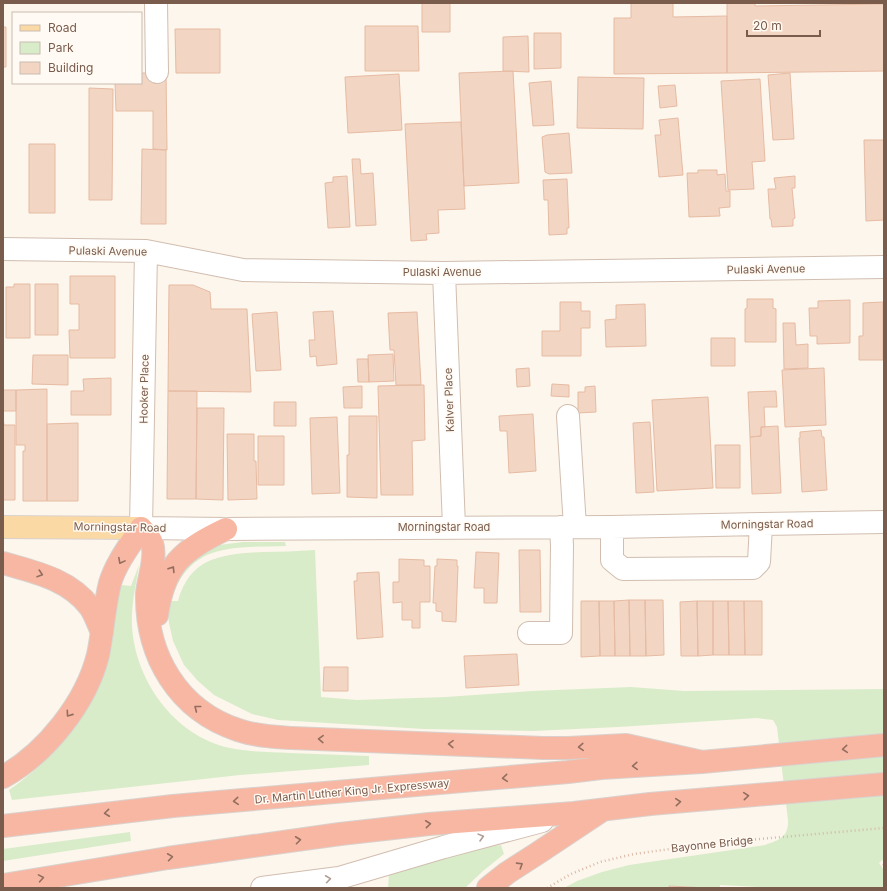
<svg xmlns="http://www.w3.org/2000/svg" width="887" height="891" viewBox="0 0 887 891" font-family="Inter,sans-serif">
  <rect width="100%" height="100%" fill="#fdf6ec"/>
  <path fill="#d8ecc9" d="M243,542H285L286,546C235,548 189,541 171,601H178C190,557 223,554 263,552C280,552 297,551 315,550L321,697L357,700L446,697L532,691L631,687L684,691L884,689V861L882,860L879,863L884,870V888H782L720,885V888L669,886V888H564L577,881L602,872L629,865L765,845C779,840 789,837 788,820L777,727L773,720L757,718L618,727L533,731L424,729L359,725L278,720L252,714L214,695L198,681L184,665L173,641L169,623L167,607L177,572L209,549L219,545Z
    M139,565C136,585 131,605 132,626C135,680 174,736 230,748C249,752 270,752 290,753C316,754 343,755 369,756V765L240,775L12,800L9,790C38,770 62,746 81,716L121,585L131,586Z
    M130,832L131,841L3,861V849Z
    M501,845L504,854L483,871L465,888H388L389,874L478,849Z"/>
  <path fill="#f3d5c3" stroke="#e6bba3" d="M422,3H450V32H422Z
    M631,3H673V17L727,16V73L614,74V18H631Z
    M727,3H755V6L884,4V71L727,73Z
    M365,26H418L419,71H365Z
    M3,27H6V67H3Z
    M175,29H220V73H176Z
    M534,33H561V68L534,69Z
    M528,36L529,72L503,71V37Z
    M513,71L519,183L464,186L459,73Z
    M141,73H166L167,150L153,149V111H116L115,83H141Z
    M790,73L794,139L773,140L768,75Z
    M399,74L402,130L348,133L345,77Z
    M578,77L644,78L643,129L577,128Z
    M760,79L765,161L752,162L754,189L728,190L721,81Z
    M551,81L554,125L533,126L529,83Z
    M675,85L677,106L660,108L658,86Z
    M89,88L113,89L112,200H89Z
    M678,118L683,175L659,177L655,135H661L659,120Z
    M461,122L465,209L438,210L439,233L426,234L427,240L411,241L405,124Z
    M569,133L572,173L549,174L545,172L542,137L547,135Z
    M864,140H884V220L866,221Z
    M29,144H55V213H29Z
    M142,149L166,150V224H141Z
    M352,159H360L361,174L373,173L376,225L356,226Z
    M698,170H717V175L725,174L726,191H730V207L719,208L720,216L689,217L687,173H698Z
    M347,176L350,227L328,228L325,183L333,182V177Z
    M795,176V188H792L795,218L793,219V226L772,227L771,219H770L768,189H776L774,178Z
    M567,179L569,228H567V234L549,235L548,200H544L543,180Z
    M70,276H115V358H70L69,330H79V304H70Z
    M14,284H30V338H6V287H14Z
    M35,284H58V335H35Z
    M169,285H193L210,292L211,309H247L251,392L168,391Z
    M747,299H773V308L776,309V342H745V309L747,308Z
    M850,300V343L817,344V336H810L809,308H818V301Z
    M560,302H581V311H590V328H581V356H542V331H560Z
    M883,302V360H859V336H863V303Z
    M645,304L646,346L606,347L605,320L616,319V305Z
    M333,311L337,364L317,366L316,356L310,357L309,340H315L313,312Z
    M277,312L281,370L256,371L252,314Z
    M417,312L421,385H396L394,350H390L388,313Z
    M783,323H795L796,345L808,344V368L784,369Z
    M711,338H735V366H711Z
    M393,354L394,381L369,382L368,355Z
    M33,355H68V385L32,384Z
    M357,359H368L369,382H358Z
    M529,368L530,386L517,387L516,369Z
    M824,368L826,425L785,427L782,370Z
    M111,378V415H71V391H84L83,379Z
    M552,384L569,385V397L551,396Z
    M424,385L425,440L412,441L413,495H381L378,386Z
    M362,386V408H344L343,387Z
    M595,386L596,412L578,413V392H585V387Z
    M47,389V501H23V451H25V445H16V390Z
    M3,390H16V411H3Z
    M168,391H197L196,499H167Z
    M776,391L777,407H764L765,427H761V436L750,437L748,392Z
    M708,397L713,488L657,491L652,400Z
    M274,402H296V426H274Z
    M197,408H224L223,500L196,499Z
    M533,414L536,471L509,473L507,431H500L499,416Z
    M349,416H377V498L347,497V455H349Z
    M3,417L4,425H15V500H3Z
    M337,417L340,493L312,494L310,418Z
    M650,422L654,492L636,493L633,423Z
    M78,423V501H47V424Z
    M778,426L781,493L752,494L750,437L761,436V427Z
    M821,430L822,437H824L827,490L802,492L799,438H800V432Z
    M227,434H254V461H256L257,499L228,500Z
    M258,436H284V485H258Z
    M715,445H740V488H716Z
    M519,550H540L541,612H520Z
    M476,552L499,553L497,603H484V588H474Z
    M399,559L424,560V566H430V602H420V628H412V620H402V602L393,603V582H399Z
    M437,559L457,560V566H458L456,622L442,621V612L436,611V603H433L435,566H437Z
    M379,572L383,637L357,639L354,581H357V573Z
    M629,600H645L646,656H630Z
    M629,600L630,656H615L614,601Z
    M645,600H663L664,655L646,656Z
    M581,601H599L600,656L581,657Z
    M599,601H614L615,656H600Z
    M697,601H713V655L698,656Z
    M697,601L698,656H681L680,602Z
    M713,601H728L729,655H713Z
    M728,601H744L745,655H729Z
    M744,601H762V655H745Z
    M517,654L519,685L466,688L464,656Z
    M324,667H348V691H323Z
    M669,886L707,888H669Z"/>
  <g fill="none" stroke-linecap="round" stroke-linejoin="round">
    <g stroke="#d1beb0" stroke-width="24">
      <path id="minor" d="M156,3L157,72
        M3,249L146,251L243,270L444,273L884,267
        M146,251L141,528L226,529L612,527L761,524L884,522
        M444,273L454,527
        M568,416L575,527
        M612,527V560L623,569L753,568L759,562L761,524
        M529,633H561L562,545L561,527
        M262,888L339,878L444,847L542,821"/>
    </g>
    <g stroke="#dad1cd" stroke-width="24">
      <path id="major" d="M3,527L141,528"/>
    </g>
    <g stroke="#dad1cd" stroke-width="24">
      <path id="highway" d="M3,563C34,572 69,579 90,607C95,614 98,624 102,632
        M157,615C164,565 182,550 226,529
        M3,777C46,753 86,703 98,655C103,631 104,607 110,583C116,563 130,545 141,528C145,532 150,537 152,543C157,558 148,578 147,594C146,656 178,710 238,730C255,736 275,737 292,738L543,748H568L626,745L702,762
        M3,826L173,806L568,772L601,768L702,762L884,745
        M3,885L168,858L340,834L429,824L574,813L650,804L884,784
        M488,888L507,873L538,853L601,811"/>
    </g>
    <path stroke="#d9b8a5" stroke-width="2.5" stroke-dasharray="1 3" stroke-linecap="butt" d="M883,864L884,865
      M547,888L571,874L600,862L634,854L714,843L884,828"/>
    <use href="#minor" stroke="#fff" stroke-width="22"/>
    <use href="#major" stroke="#fbd9a5" stroke-width="22"/>
    <use href="#highway" stroke="#f7b7a3" stroke-width="22"/>
  </g>
  <defs><path id="oneway-chevron" d="M-2-3.5L2.5 0L-2 3.5" fill="none" stroke-width="1.6" stroke-linecap="round" stroke-linejoin="round"/></defs>
  <g stroke="#936e5e">
    <use href="#oneway-chevron" transform="translate(121 561) rotate(118)"/>
    <use href="#oneway-chevron" transform="translate(172 569) rotate(-58)"/>
    <use href="#oneway-chevron" transform="translate(40 574) rotate(18)"/>
    <use href="#oneway-chevron" transform="translate(197 708) rotate(-142)"/>
    <use href="#oneway-chevron" transform="translate(69 714) rotate(125)"/>
    <use href="#oneway-chevron" transform="translate(321 739) rotate(-178)"/>
    <use href="#oneway-chevron" transform="translate(451 744) rotate(-178)"/>
    <use href="#oneway-chevron" transform="translate(581 747) rotate(177)"/>
    <use href="#oneway-chevron" transform="translate(845 749) rotate(175)"/>
    <use href="#oneway-chevron" transform="translate(635 766) rotate(176)"/>
    <use href="#oneway-chevron" transform="translate(505 778) rotate(175)"/>
    <use href="#oneway-chevron" transform="translate(746 796) rotate(-5)"/>
    <use href="#oneway-chevron" transform="translate(236 801) rotate(175)"/>
    <use href="#oneway-chevron" transform="translate(678 802) rotate(-5)"/>
    <use href="#oneway-chevron" transform="translate(107 813) rotate(174)"/>
    <use href="#oneway-chevron" transform="translate(428 824) rotate(-6)"/>
    <use href="#oneway-chevron" transform="translate(298 840) rotate(-7)"/>
    <use href="#oneway-chevron" transform="translate(170 857) rotate(-8)"/>
    <use href="#oneway-chevron" transform="translate(520 865) rotate(-32)"/>
    <use href="#oneway-chevron" transform="translate(41 878) rotate(-10)"/>
  </g>
  <g stroke="#af9d94">
    <use href="#oneway-chevron" transform="translate(481 837) rotate(-15)"/>
    <use href="#oneway-chevron" transform="translate(328 879) rotate(-8)"/>
  </g>
  <g text-anchor="middle" stroke-width="3" stroke-linejoin="round" paint-order="stroke">
    <g font-size="11" fill="#7a5c4d" stroke="#fffaf3">
      <text transform="translate(108 251) rotate(1)" y="4">Pulaski Avenue</text>
      <text transform="translate(766 269) rotate(-1)" y="4">Pulaski Avenue</text>
      <text x="442" y="276">Pulaski Avenue</text>
      <text transform="translate(144 389) rotate(-89)" y="4">Hooker Place</text>
      <text transform="translate(449 400) rotate(-92)" y="4">Kalver Place</text>
      <text transform="translate(767 524) rotate(-1)" y="4">Morningstar Road</text>
      <text transform="translate(120 527) rotate(1)" y="4">Morningstar Road</text>
      <text x="444" y="531">Morningstar Road</text>
      <text transform="translate(352 791) rotate(-5)" y="4">Dr. Martin Luther King Jr. Expressway</text>
      <text transform="translate(712 844) rotate(-6)" y="4">Bayonne Bridge</text>
    </g>
  </g>
  <rect width="887" height="891" fill="none" stroke="#7a5c4d" stroke-width="8"/>
  <rect x="12" y="12" width="130" height="72" fill="#fffaf3" stroke="#cabbb1"/>
  <rect x="20" y="25" width="20" height="6" fill="#fbd9a5" stroke="#cabbb1"/>
  <text x="48" y="32" font-size="12" fill="#7a5c4d">Road</text>
  <rect x="20" y="42" width="20" height="12" fill="#d8ecc9" stroke="#cabbb1"/>
  <text x="48" y="52" font-size="12" fill="#7a5c4d">Park</text>
  <rect x="20" y="62" width="20" height="12" fill="#f3d5c3" stroke="#cabbb1"/>
  <text x="48" y="72" font-size="12" fill="#7a5c4d">Building</text>
  <path d="M747 30v6h73v-6" fill="none" stroke="#7a5c4d" stroke-width="2"/>
  <text x="753" y="30" font-size="12" fill="#7a5c4d" stroke="#fffaf3" stroke-width="3" paint-order="stroke">20 m</text>
</svg>
